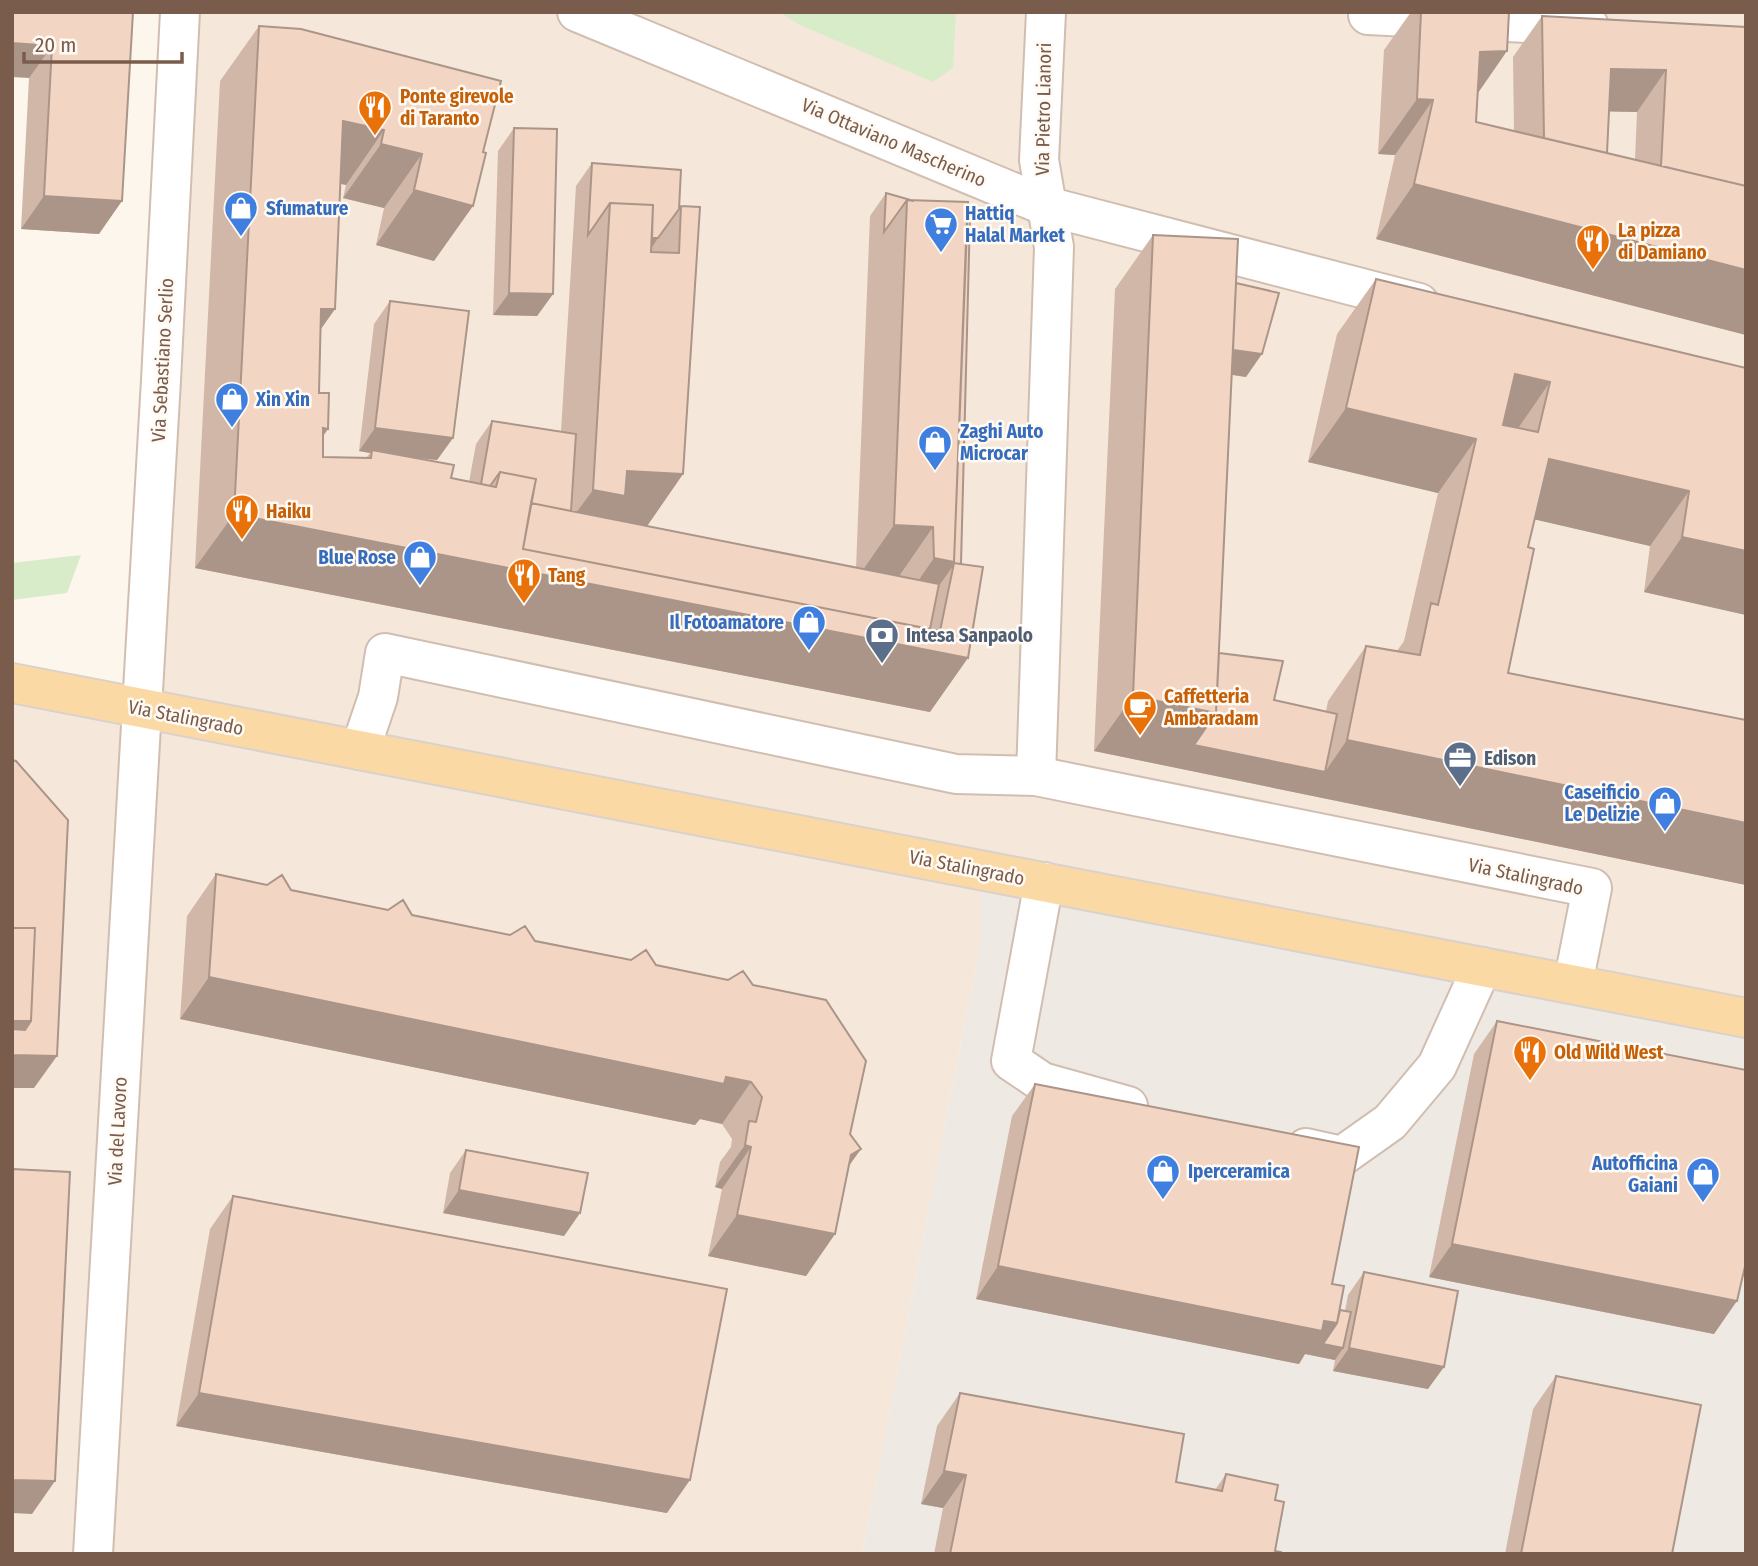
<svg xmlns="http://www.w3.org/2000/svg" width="1758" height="1566" viewBox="0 0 1758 1566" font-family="'Fira Sans Condensed',sans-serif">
  <rect width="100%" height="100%" fill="#fdf6ec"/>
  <path fill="#f5e8da" d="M190,12H1746V1018L980,870V945L862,1554H12V682L140,708Z"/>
  <path fill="#efe9e4" d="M980,870L1746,1018V1554H862L980,945Z"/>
  <path fill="#d8ecc9" d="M779,12H956L953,68L933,82L800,25Z
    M81,555L67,593L12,600V563Z"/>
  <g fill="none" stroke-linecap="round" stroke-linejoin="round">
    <g stroke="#d1beb0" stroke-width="42">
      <path id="minor" d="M577,12L1046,206L1419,303
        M1368,15L1589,26
        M360,750L378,697L385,653L956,774L1036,776L1592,888L1573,984
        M1036,776L1054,247L1039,160L1046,12
        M1044,882L1011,1061L1042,1082L1128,1106
        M1306,1148L1342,1156L1390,1122L1437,1066L1482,967
        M93,1554L161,380L180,12"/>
    </g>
    <g stroke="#dad1cd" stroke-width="42">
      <path id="major" d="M12,683L1746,1018"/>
    </g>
    <use href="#minor" stroke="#fff" stroke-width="38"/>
    <use href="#major" stroke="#fbd9a5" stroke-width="38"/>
  </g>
  <path fill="#d1b7a8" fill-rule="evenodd" d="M12,12H133L99,234L21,229L29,78Z
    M1411,12H1509L1478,93L1476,122L1514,131L1513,57L1542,16L1746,27V335L1376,239L1395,155L1378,154L1384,50ZM1609,111L1637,112L1635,160L1607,153Z
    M259,26L501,81L434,261L376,245L384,208L343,198L346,185L340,183L335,309L321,329L319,393L323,437V457L366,458L370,453L359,451L374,324L390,301L453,438L437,460L417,458L451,478L469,482L476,444L492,421L561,431L576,186L592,163L679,209L681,206L683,474L647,526L856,568L870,216L886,193L914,201L961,564L930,712L195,568L220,81Z
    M514,128L553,294L537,316L493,315L498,151Z
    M1153,235L1246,377L1232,375L1219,653L1274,700L1326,711L1328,701L1366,646L1397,651L1404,641L1438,493L1308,462L1337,334L1376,279L1746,368V615L1644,592L1650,546L1535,519L1528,547L1508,673L1746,720V885L1094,751L1115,289Z
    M216,874L656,965L850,1134L861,1149L849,1166L835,1234L806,1276L708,1256L722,1189L715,1187L720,1162L731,1147L732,1139L722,1124L700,1119L695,1125L180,1019L187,916Z
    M1497,1021L1714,1334L1429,1277L1474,1054Z
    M1035,1084L1332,1284L1340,1310L1345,1311L1348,1295L1364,1272L1428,1389L1333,1371L1335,1360L1305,1354L1299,1364L976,1299L1012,1116Z
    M466,1150L580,1213L564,1236L443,1213L450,1173Z
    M233,1196L667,1513L176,1426L210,1229Z
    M1556,1376L1672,1554H1505L1533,1409Z
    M960,1393L1176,1482L1215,1490L1226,1474L1275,1500V1551L1281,1554H934L943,1508L921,1504L937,1426Z"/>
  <path fill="#aa9588" d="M12,43L52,46L29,78L12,77Z
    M1507,51L1469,106L1480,52Z
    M1611,69L1666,70L1637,112L1582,111Z
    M1417,99L1433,100L1395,155L1378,154Z
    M343,121L384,130L346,185L304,176Z
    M381,144L422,154L384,208L343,198Z
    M1414,184L1746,270V335L1376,239Z
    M414,190L473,206L434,261L376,245Z
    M44,196L122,201L99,234L21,229Z
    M608,236L658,238L643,261Z
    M509,293L553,294L537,316L493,315Z
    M321,309H335L296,364Z
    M1213,347L1262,354L1246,377L1197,369Z
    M1515,374L1550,382L1512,437L1477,429Z
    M1346,408L1476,439L1438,493L1308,462Z
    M323,428L328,429L290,484Z
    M375,428L453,438L437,460L371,453L372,450L370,453L359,451Z
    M1549,459L1689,491L1650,546L1511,514Z
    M627,471L683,474L645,529L570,521L593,490Z
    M234,514L968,658L930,712L195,568Z
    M894,525L933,527L895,582L856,580Z
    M1682,537L1746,551V615L1644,592Z
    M934,558L954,562L916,617L896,613Z
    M1133,696L1216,713L1325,772L1347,740L1746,823V885L1094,751Z
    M209,977L751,1082L722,1124L700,1119L695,1125L180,1019Z
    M12,1021H31L12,1048Z
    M12,1055L57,1056L34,1088H12Z
    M745,1145L751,1147L722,1189L715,1187Z
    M861,1149L831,1190L851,1155Z
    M459,1190L580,1213L564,1236L443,1213Z
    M737,1215L835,1234L806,1276L708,1256Z
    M1452,1244L1737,1301L1714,1334L1429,1277Z
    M998,1266L1337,1323L1343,1348L1335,1360L1305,1354L1299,1364L976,1299Z
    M1349,1348L1444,1367L1428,1389L1333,1371Z
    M199,1393L690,1480L667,1513L176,1426Z
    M944,1471L966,1475L943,1508L921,1504Z
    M12,1480L55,1481L32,1514L12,1513Z"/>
  <path fill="#f3d5c3" stroke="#aa9588" stroke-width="2" fill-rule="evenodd" d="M12,12H133L122,201L44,196L52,46L12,43Z
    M1421,12H1509L1507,51L1480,52L1476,122L1746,186V270L1414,184L1433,100L1417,99Z
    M1542,16L1746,27V186L1661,166L1666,70L1611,69L1607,153L1544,138Z
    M259,26L301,29L501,81L483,152L486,153L473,206L414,190L422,154L381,144L384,130L343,121L335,309H321L319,393H329L328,429L323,428V457L371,458L372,450L454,465L451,478L496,487L500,472L536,479L523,549L940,631L954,563L983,567L968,658L234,514Z
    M514,128L557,129L553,294L509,293Z
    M592,163L681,170L679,209L658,238H652L653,205L610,203L588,235Z
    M886,193L914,201L907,200L884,232Z
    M907,200L968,202L954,562L934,558L933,527L894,525Z
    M610,203L653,205L651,252L679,253L681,206L700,207L683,474L627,471L625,496L593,490Z
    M967,215L970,216L961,564L954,563L939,584L954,562Z
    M1153,235L1238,239L1216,713L1133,696Z
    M1376,279L1746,368V551L1682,537L1689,491L1549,459L1528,547L1534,549L1508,673L1746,720V823L1347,740L1366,646L1420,655L1431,603L1438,605L1476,439L1346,408ZM1515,374L1550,382L1538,432L1503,425Z
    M1236,283L1279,293L1262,354L1233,350Z
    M390,301L469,311L453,438L375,428Z
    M492,421L576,434L571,511L531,503L536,479L500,472L490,486L481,484Z
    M531,503L939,584L930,629L523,549Z
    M1219,653L1283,661L1274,700L1337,714L1325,772L1194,745L1216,713Z
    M12,760L16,761L68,820L57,1056L12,1055V1029L25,1030L31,1021L35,928H12Z
    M216,874L267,885L282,875L291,890L388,910L403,900L412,915L510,935L525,926L535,941L631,960L646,950L656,965L728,980L743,971L753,985L826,1000L866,1061L850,1134L861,1149L851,1155L835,1234L737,1215L751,1147L745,1145L749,1121L756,1122L762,1097L751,1082L726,1077L724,1084L209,977Z
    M12,928H35L31,1021H12Z
    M1497,1021L1746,1070V1262L1737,1301L1452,1244Z
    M1035,1084L1359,1147L1332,1284L1344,1286L1337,1323L1324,1321L1322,1331L998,1266Z
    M466,1150L588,1173L580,1213L459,1190Z
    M12,1169L70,1172L55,1481L12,1480Z
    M233,1196L727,1289L690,1480L199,1393Z
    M1364,1272L1458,1291L1444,1367L1349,1348Z
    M1340,1310L1351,1312L1343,1348L1323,1344L1337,1323Z
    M1556,1376L1701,1405L1672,1554H1521Z
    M960,1393L1184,1434L1176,1482L1222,1491L1226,1474L1278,1485L1275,1500L1284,1502L1275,1551L1281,1552V1554H950L966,1475L944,1471Z"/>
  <defs>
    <g id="restaurant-pin" transform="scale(1.75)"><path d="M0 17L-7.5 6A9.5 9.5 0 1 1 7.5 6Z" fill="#e8710a" stroke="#fffaf3"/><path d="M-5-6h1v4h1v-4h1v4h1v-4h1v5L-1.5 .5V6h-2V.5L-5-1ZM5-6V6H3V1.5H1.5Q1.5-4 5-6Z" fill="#fff"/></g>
    <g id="shop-pin" transform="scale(1.75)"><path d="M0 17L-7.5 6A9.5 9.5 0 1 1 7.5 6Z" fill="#3f7fe0" stroke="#fffaf3"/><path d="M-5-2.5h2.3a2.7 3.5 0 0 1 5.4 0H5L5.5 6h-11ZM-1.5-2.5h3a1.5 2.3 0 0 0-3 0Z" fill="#fff"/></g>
    <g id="supermarket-pin" transform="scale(1.75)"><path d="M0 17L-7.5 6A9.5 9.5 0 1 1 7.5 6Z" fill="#3f7fe0" stroke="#fffaf3"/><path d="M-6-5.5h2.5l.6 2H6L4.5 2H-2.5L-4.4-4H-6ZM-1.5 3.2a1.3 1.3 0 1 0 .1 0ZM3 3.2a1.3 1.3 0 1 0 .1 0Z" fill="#fff"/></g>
    <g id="bank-pin" transform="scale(1.75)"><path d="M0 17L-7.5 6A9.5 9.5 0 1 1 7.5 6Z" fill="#5c6f8a" stroke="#fffaf3"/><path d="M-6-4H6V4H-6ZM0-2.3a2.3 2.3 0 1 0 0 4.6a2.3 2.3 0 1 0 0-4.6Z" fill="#fff"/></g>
    <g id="cafe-pin" transform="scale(1.75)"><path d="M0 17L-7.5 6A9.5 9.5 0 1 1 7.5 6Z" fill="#e8710a" stroke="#fffaf3"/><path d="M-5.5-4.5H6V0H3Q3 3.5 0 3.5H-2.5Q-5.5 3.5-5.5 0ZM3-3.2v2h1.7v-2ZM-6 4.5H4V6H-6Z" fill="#fff"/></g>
    <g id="office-pin" transform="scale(1.75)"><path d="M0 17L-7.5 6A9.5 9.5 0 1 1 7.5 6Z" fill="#5c6f8a" stroke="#fffaf3"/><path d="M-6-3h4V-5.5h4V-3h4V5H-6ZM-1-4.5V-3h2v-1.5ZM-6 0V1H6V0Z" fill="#fff"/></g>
  </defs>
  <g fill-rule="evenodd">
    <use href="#restaurant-pin" x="375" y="107"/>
    <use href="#shop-pin" x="241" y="208"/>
    <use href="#supermarket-pin" x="941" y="224"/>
    <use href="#restaurant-pin" x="1593" y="241"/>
    <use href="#shop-pin" x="232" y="399"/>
    <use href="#shop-pin" x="935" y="442"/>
    <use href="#restaurant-pin" x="242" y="511"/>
    <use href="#shop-pin" x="420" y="557"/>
    <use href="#restaurant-pin" x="524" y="575"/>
    <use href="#shop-pin" x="809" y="622"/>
    <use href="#bank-pin" x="882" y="635"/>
    <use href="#cafe-pin" x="1140" y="707"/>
    <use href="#office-pin" x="1460" y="758"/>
    <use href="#shop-pin" x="1665" y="803"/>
    <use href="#restaurant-pin" x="1530" y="1052"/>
    <use href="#shop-pin" x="1163" y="1171"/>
    <use href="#shop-pin" x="1703" y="1174"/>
  </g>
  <g text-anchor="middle" stroke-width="5" stroke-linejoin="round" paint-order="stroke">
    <g font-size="19" font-weight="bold" fill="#c56008" stroke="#fffaf3" text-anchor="start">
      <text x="400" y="103">Ponte girevole<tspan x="400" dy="22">di Taranto</tspan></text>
      <text x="1618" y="237">La pizza<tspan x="1618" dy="22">di Damiano</tspan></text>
      <text x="266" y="518">Haiku</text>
      <text x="548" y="582">Tang</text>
      <text x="1164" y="703">Caffetteria<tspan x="1164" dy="22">Ambaradam</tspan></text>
      <text x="1554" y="1059">Old Wild West</text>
    </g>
    <g font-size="19" fill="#7a5c4d" stroke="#fffaf3">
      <text transform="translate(1043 109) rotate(-89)" y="7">Via Pietro Lianori</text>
      <text transform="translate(894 142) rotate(23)" y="7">Via Ottaviano Mascherino</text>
      <text transform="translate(162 360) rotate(-87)" y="7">Via Sebastiano Serlio</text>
      <text transform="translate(186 717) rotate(11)" y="7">Via Stalingrado</text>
      <text transform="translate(967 867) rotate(11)" y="7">Via Stalingrado</text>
      <text transform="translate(1526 876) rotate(12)" y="7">Via Stalingrado</text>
      <text transform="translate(117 1131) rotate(-87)" y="7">Via del Lavoro</text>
    </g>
    <g font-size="19" font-weight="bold" fill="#366cbe" stroke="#fffaf3" text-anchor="start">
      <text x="266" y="215">Sfumature</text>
      <text x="965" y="220">Hattiq<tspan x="965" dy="22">Halal Market</tspan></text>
      <text x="256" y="406">Xin Xin</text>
      <text x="960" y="438">Zaghi Auto<tspan x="960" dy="22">Microcar</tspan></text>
      <text x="396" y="564" text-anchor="end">Blue Rose</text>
      <text x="784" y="629" text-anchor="end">Il Fotoamatore</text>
      <text x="1640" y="799" text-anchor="end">Caseificio<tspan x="1640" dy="22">Le Delizie</tspan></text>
      <text x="1678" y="1170" text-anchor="end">Autofficina<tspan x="1678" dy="22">Gaiani</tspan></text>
      <text x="1188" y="1178">Iperceramica</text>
    </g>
    <g font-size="19" font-weight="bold" fill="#4e5e75" stroke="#fffaf3" text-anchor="start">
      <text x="906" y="642">Intesa Sanpaolo</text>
      <text x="1484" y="765">Edison</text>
    </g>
  </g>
  <rect width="1758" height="1566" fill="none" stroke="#7a5c4d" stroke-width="28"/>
  <path d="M24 52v10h158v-10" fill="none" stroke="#7a5c4d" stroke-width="3.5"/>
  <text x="35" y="52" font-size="21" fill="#7a5c4d" stroke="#fffaf3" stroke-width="5" paint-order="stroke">20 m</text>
</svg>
